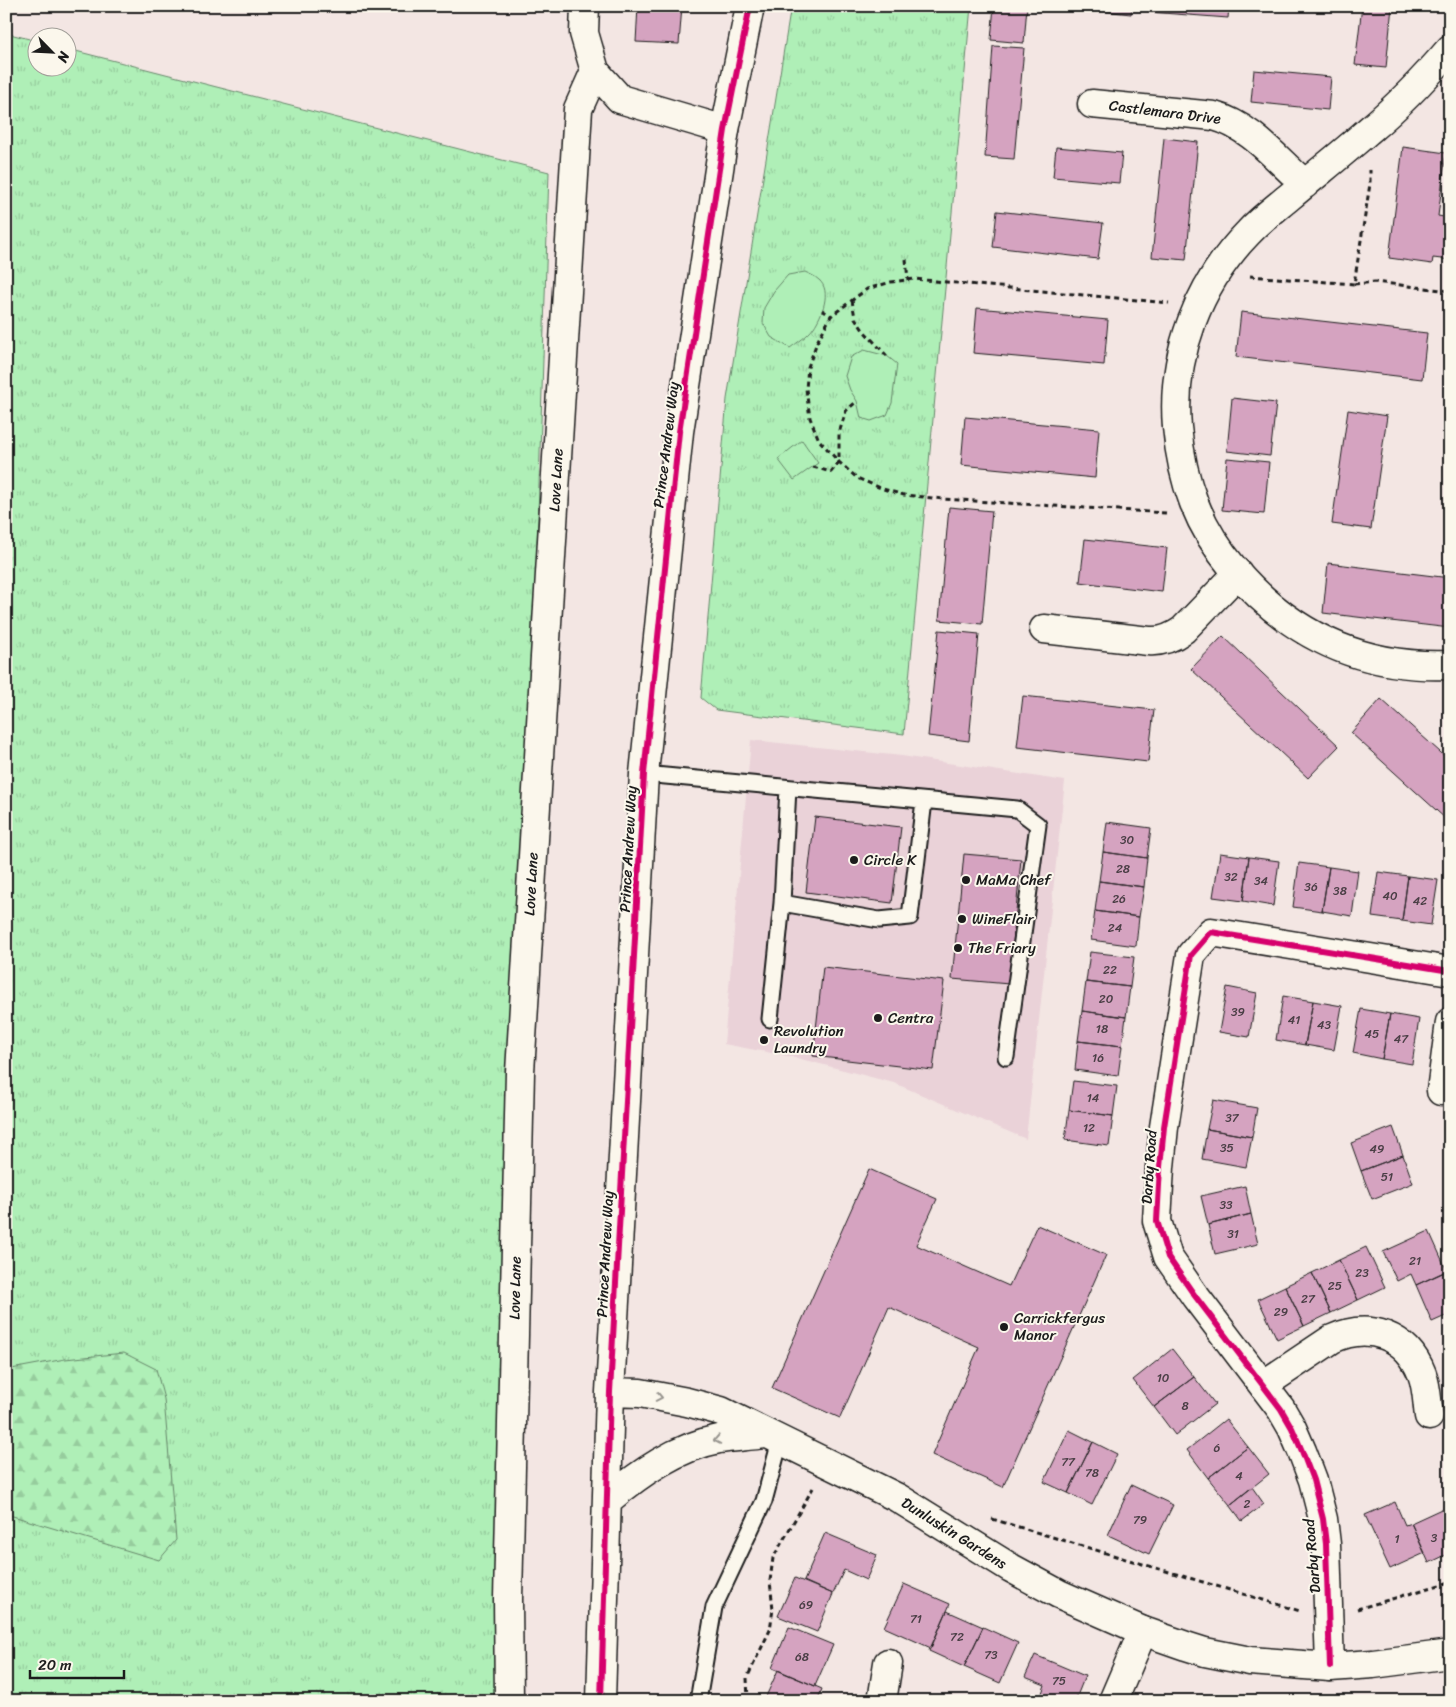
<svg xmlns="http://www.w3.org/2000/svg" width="1456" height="1707" viewBox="0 0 1456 1707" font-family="Sriracha,sans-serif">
  <defs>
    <pattern id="grass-tufts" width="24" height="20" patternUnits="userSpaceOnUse" patternTransform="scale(1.25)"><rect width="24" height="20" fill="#afefb7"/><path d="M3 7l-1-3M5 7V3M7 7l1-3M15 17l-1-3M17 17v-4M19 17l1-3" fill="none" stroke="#96cc9d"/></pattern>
    <pattern id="forest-firs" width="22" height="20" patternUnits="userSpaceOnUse" patternTransform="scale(1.25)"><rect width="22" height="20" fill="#afefb7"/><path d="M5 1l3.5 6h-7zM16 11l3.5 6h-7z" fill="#96cc9d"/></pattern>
  </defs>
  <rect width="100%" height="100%" fill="#f3e6e3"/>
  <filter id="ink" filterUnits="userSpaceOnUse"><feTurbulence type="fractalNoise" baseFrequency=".02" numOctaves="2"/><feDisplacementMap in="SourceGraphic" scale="10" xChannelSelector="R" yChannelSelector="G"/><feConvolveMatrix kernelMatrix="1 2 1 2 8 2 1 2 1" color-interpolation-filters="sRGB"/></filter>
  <g filter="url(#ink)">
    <path fill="#ead2d8" d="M751,740L902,756L1065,781L1026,1139L894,1083L793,1057L724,1044Z"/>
    <path fill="url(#grass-tufts)" stroke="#66866a" d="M791,6H971L904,734L716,710L701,698L727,399Z
      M6,33L37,41L38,68H68V49L549,172L500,1701H6Z"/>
    <path fill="url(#forest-firs)" stroke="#66866a" d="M124,1353L156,1369L164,1399L176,1540L159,1560L6,1514V1370L65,1359Z"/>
    <path fill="#afefb7" stroke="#66866a" d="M805,272C809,274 815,276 819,280C832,291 822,315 814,327C808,336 798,342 790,348L771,337L763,323L764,308L774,291L788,275Z
      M864,350L887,356L897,364L892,403L887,415L871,421L861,418L857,401L850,390L845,376L851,357Z
      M802,440L818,463L794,480L778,459Z"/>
    <path fill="#d5a3c0" stroke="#1c1c1c" d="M638,6H682L679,44L636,42Z
      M994,6H1027L1024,43L991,40Z
      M1076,6H1132L1131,14L1075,8Z
      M1150,6H1229L1228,18L1149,12Z
      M1362,6H1392L1386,68L1355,65Z
      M993,46L1024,48L1014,159L985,157Z
      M1254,70L1331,77L1328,110L1251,102Z
      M1164,138L1198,142L1186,260L1152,257Z
      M1056,147L1122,153L1119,183L1053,177Z
      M1403,147L1446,153L1438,216L1450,218V260L1433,258L1432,264L1389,258Z
      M997,211L1103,223L1098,259L993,247Z
      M977,308L1108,320L1104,365L973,353Z
      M1241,312L1427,333L1422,379L1236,357Z
      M1232,398L1276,403L1270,456L1227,451Z
      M1348,410L1387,416L1371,529L1332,524Z
      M965,417L1099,429L1095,478L961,465Z
      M1227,458L1269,462L1264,514L1222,510Z
      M949,507L992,511L982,624L939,620Z
      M1085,539L1167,548L1162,592L1080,582Z
      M1328,563L1450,578V628L1323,613Z
      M939,630L979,634L969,741L928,736Z
      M1223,636L1339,746L1308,778L1191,669Z
      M1023,696L1154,710L1148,762L1017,747Z
      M1381,699L1450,761V817L1447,820L1351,733Z
      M815,817L901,827L892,903L806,892Z
      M1107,822L1151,828L1147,858L1103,852Z
      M1103,852L1147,858L1144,887L1099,881Z
      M1220,853L1249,857L1243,901L1213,897Z
      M964,854L1021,859L1009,984L952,979Z
      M1249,857L1279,861L1273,906L1243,901Z
      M1299,863L1329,867L1322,911L1293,907Z
      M1329,867L1358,871L1352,916L1322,911Z
      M1378,872L1408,876L1402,921L1372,917Z
      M1408,876L1438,880L1431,925L1402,921Z
      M1099,881L1144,887L1139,917L1095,911Z
      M1095,911L1139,917L1136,946L1091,940Z
      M1090,952L1134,957L1130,987L1086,982Z
      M823,967L944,981L933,1070L813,1056Z
      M1086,982L1130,987L1126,1017L1082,1011Z
      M1227,987L1257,993L1249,1037L1219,1032Z
      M1283,996L1313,1001L1305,1045L1276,1040Z
      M1313,1001L1342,1006L1334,1050L1305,1045Z
      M1361,1009L1390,1014L1382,1059L1353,1053Z
      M1082,1011L1126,1017L1122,1046L1078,1041Z
      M1390,1014L1419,1019L1412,1064L1382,1059Z
      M1078,1041L1122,1046L1118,1076L1075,1070Z
      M1073,1081L1117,1086L1113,1116L1069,1110Z
      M1213,1100L1257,1108L1252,1137L1207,1129Z
      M1069,1110L1113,1116L1109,1146L1065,1140Z
      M1393,1127L1403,1155L1361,1171L1351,1143Z
      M1207,1129L1252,1137L1246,1167L1202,1159Z
      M1403,1155L1413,1183L1372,1199L1361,1171Z
      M869,1169L937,1199L916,1245L1009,1286L1037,1225L1106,1255L1003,1487L932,1455L979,1347L889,1307L840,1418L772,1388Z
      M1245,1186L1251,1214L1208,1225L1201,1196Z
      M1251,1214L1258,1244L1215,1254L1208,1225Z
      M1429,1231L1447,1271L1416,1285L1411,1274L1397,1281L1383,1252Z
      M1366,1247L1385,1287L1358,1300L1339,1260Z
      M1339,1260L1358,1300L1331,1313L1312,1273Z
      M1450,1269V1314L1432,1322L1416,1285Z
      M1312,1273L1331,1313L1304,1326L1285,1286Z
      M1285,1286L1304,1326L1277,1339L1258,1299Z
      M1172,1349L1194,1377L1154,1407L1133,1380Z
      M1194,1377L1215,1404L1175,1435L1154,1407Z
      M1226,1419L1248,1447L1208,1478L1187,1450Z
      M1069,1430L1093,1442L1068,1493L1044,1482Z
      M1093,1442L1117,1454L1092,1505L1068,1493Z
      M1248,1447L1269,1474L1230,1505L1208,1478Z
      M1131,1485L1173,1505L1149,1554L1108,1535Z
      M1252,1487L1264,1504L1242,1521L1230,1505Z
      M1395,1502L1405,1525L1411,1523L1425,1553L1390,1569L1365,1515Z
      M1450,1505V1553L1429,1563L1411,1523Z
      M825,1533L877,1555L866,1580L844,1570L833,1594L804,1581Z
      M795,1578L833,1594L817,1632L778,1616Z
      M904,1584L950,1604L931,1648L884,1627Z
      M947,1611L983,1627L964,1667L929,1651Z
      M789,1627L833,1645L815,1686L772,1668Z
      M983,1627L1018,1643L1000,1683L964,1667Z
      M1035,1655L1085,1676L1075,1701H1039L1045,1685L1025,1677Z
      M778,1670L822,1689L817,1701H764Z"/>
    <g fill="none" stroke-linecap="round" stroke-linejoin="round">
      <g stroke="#1c1c1c" stroke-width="19">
        <path id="lane" d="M644,774L1017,809L1038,825L1006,1057
          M788,788L782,903L879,920L910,917L924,801
          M770,1019L782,903
          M698,1701L714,1607L764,1501L780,1441"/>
      </g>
      <g stroke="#1c1c1c" stroke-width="31">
        <path id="street" d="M585,6L584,33L595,71L620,99L725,130
          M1450,49C1425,78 1397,107 1368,131C1342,154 1315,175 1289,197C1276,208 1261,219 1249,232C1198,284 1171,355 1177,427C1182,482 1198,526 1234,569C1291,636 1362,669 1450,665
          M1092,104L1214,116C1251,126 1276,159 1305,184
          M1044,629L1149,641C1162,642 1172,638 1183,630L1238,573
          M1441,1091L1450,1022
          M1263,1385L1332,1339C1369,1322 1407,1335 1422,1374C1427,1387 1427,1402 1429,1416
          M1330,1667L1326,1544L1323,1519L1313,1480L1302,1451L1292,1428L1281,1409L1195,1296L1168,1257L1157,1221L1160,1167L1164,1127L1191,955L1211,932L1450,971
          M509,1701L508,1599L520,1072L578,109L595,71
          M882,1701L888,1663
          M1113,1701L1143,1631"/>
      </g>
      <g stroke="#1c1c1c" stroke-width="31">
        <path id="secondary" d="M610,1392L640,1393L687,1402L721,1411L898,1498L1011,1568L1059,1594L1143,1631L1186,1646L1205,1652L1250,1661L1330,1667L1373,1664L1450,1654
          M608,1500C640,1473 677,1447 719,1439C734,1437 750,1436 765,1434
          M601,1701L610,1392L644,774L679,432L725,130L750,6"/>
      </g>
      <path stroke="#1c1c1c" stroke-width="3" stroke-dasharray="5 4" stroke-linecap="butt" d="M906,259L908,280
        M1250,276L1354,284L1370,184V170
        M1354,284L1375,282L1450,291
        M852,300L855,318L863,330L887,356
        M822,310L831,316
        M813,467L831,472L839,462V433L846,411L857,401
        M1166,513L943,499L904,495L883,489L857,478L839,462L819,440L810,418L806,389L808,367L817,342L831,316L867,289L891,282L914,279L1169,303
        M992,1519L1300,1611
        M1357,1609L1450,1582
        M748,1701L747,1678L770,1630L773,1609L770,1581L773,1558L813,1488"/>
      <use href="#lane" stroke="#fbf7ec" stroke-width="15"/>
      <use href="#street" stroke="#fbf7ec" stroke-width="28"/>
      <use href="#secondary" stroke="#fbf7ec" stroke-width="28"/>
      <g stroke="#fbf7ec" stroke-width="9">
        <path id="cycleway" d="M1330,1667L1326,1544L1323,1519L1313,1480L1302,1451L1292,1428L1281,1409L1195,1296L1168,1257L1157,1221L1160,1167L1164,1127L1191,955L1211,932L1450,971
          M601,1701L610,1392L644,774L679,432L725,130L750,6"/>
      </g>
      <use href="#cycleway" stroke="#d6006c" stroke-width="6"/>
    </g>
    <defs><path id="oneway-chevron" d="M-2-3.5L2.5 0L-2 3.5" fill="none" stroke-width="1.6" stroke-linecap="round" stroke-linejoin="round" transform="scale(1.25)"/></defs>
    <g stroke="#97948e">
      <use href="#oneway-chevron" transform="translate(659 1397) rotate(11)"/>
      <use href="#oneway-chevron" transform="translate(717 1440) rotate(169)"/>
    </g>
  </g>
  <g fill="#1c1c1c" stroke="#fbf7ec" stroke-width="2">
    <circle cx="854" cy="860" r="5"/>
    <circle cx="966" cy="880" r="5"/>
    <circle cx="962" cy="919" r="5"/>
    <circle cx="958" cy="948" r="5"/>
    <circle cx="878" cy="1018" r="5"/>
    <circle cx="764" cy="1040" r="5"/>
    <circle cx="1004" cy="1327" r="5"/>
  </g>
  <g text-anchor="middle" stroke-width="4" stroke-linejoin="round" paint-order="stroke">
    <g font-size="12" fill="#4a3e45">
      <text x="1127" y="844">30</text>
      <text x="1123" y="873">28</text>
      <text x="1231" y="881">32</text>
      <text x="1261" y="885">34</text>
      <text x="1311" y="891">36</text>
      <text x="1340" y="895">38</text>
      <text x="1390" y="900">40</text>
      <text x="1119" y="903">26</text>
      <text x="1420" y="905">42</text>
      <text x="1115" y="932">24</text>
      <text x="1110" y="974">22</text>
      <text x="1106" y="1003">20</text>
      <text x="1238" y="1016">39</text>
      <text x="1294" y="1024">41</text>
      <text x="1324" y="1029">43</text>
      <text x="1102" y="1033">18</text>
      <text x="1372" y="1038">45</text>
      <text x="1401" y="1043">47</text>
      <text x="1098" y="1062">16</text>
      <text x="1093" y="1102">14</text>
      <text x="1232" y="1122">37</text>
      <text x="1089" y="1132">12</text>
      <text x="1227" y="1152">35</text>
      <text x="1377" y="1153">49</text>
      <text x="1387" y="1181">51</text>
      <text x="1226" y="1209">33</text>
      <text x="1233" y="1238">31</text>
      <text x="1415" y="1265">21</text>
      <text x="1362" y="1277">23</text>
      <text x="1335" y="1290">25</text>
      <text x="1308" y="1303">27</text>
      <text x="1281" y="1316">29</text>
      <text x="1163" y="1382">10</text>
      <text x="1185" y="1410">8</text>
      <text x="1217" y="1452">6</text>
      <text x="1068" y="1466">77</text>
      <text x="1092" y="1477">78</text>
      <text x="1239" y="1480">4</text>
      <text x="1247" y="1508">2</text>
      <text x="1140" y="1524">79</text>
      <text x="1434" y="1542">3</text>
      <text x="1397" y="1543">1</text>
      <text x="806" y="1609">69</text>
      <text x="916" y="1623">71</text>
      <text x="957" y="1641">72</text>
      <text x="991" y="1659">73</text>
      <text x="802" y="1661">68</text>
      <text x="1059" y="1685">75</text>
    </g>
    <g font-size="15" fill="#1c1c1c" stroke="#fbf7ec">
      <text transform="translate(1165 112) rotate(7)" y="5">Castlemara Drive</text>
      <text transform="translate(666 445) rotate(-83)" y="5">Prince Andrew Way</text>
      <text transform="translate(556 480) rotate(-87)" y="5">Love Lane</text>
      <text transform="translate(628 849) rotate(-87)" y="5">Prince Andrew Way</text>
      <text transform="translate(531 884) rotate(-87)" y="5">Love Lane</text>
      <text transform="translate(1149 1167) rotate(-86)" y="5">Darby Road</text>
      <text transform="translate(605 1254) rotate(-87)" y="5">Prince Andrew Way</text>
      <text transform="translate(515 1288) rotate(-89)" y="5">Love Lane</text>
      <text transform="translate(954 1533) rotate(32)" y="5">Dunluskin Gardens</text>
      <text transform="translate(1312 1556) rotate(-95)" y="5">Darby Road</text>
    </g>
    <g font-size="15" fill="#1c1c1c" stroke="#fbf7ec" text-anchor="start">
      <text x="864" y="865">Circle K</text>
      <text x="976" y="885">MaMa Chef</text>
      <text x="972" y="924">WineFlair</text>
      <text x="968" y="953">The Friary</text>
      <text x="888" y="1023">Centra</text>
      <text x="774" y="1036">Revolution<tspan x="774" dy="17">Laundry</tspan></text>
      <text x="1014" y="1323">Carrickfergus<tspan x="1014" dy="17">Manor</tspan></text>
    </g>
  </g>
  <rect width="1456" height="1707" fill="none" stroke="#fbf7ec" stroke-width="25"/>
  <rect x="12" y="12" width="1431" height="1682" fill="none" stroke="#1c1c1c" stroke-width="2" filter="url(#ink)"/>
  <g transform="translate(52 52) rotate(114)"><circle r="24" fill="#fbf7ec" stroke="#a29f99"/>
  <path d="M0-4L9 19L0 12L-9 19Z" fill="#1c1c1c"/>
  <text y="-8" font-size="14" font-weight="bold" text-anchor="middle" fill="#1c1c1c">N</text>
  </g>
  <path d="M30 1670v8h94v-8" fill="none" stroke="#1c1c1c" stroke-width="2.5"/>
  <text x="38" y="1670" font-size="15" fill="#1c1c1c" stroke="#fbf7ec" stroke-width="4" paint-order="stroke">20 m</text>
</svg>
